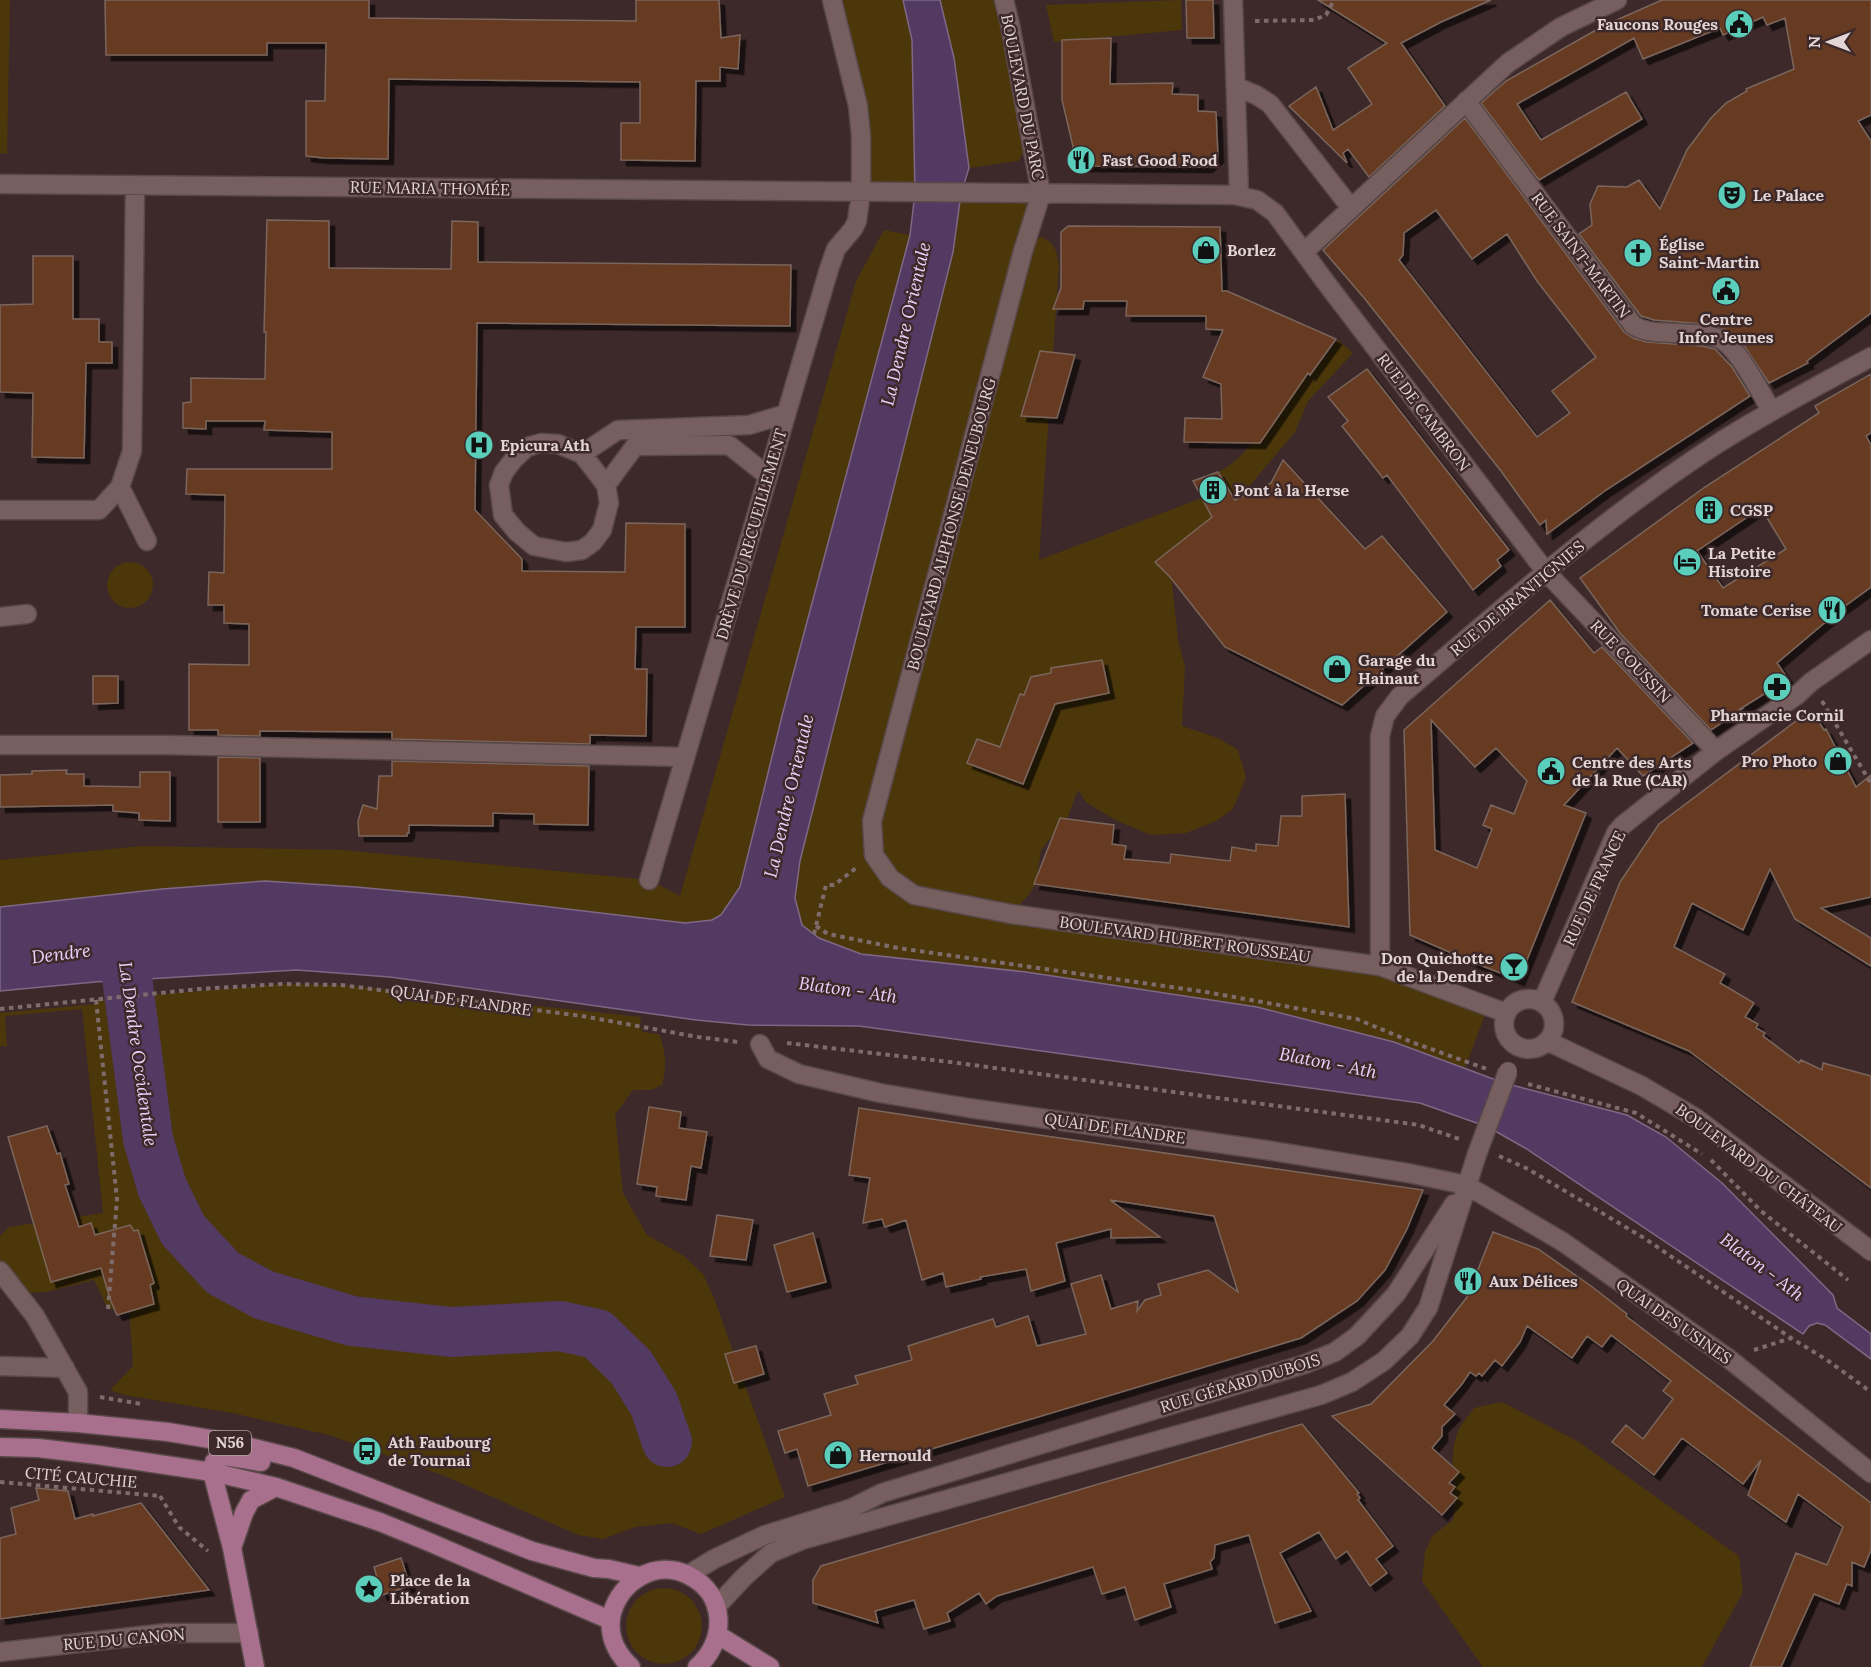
<svg xmlns="http://www.w3.org/2000/svg" width="1871" height="1667" viewBox="0 0 1871 1667" font-family="Lora,serif">
  <defs>
    <filter id="shadow"><feDropShadow dx="5.5" dy="5.5" stdDeviation="0" flood-color="#0009"/></filter>
  </defs>
  <rect width="100%" height="100%" fill="#3d292a"/>
  <path fill="#4c370b" d="M0,0H10L7,154L0,153Z
    M832,0H903L912,40L915,193H861V136Z
    M940,0H995L1026,149L1018,161L969,168L954,58Z
    M1181,0L1182,30L1054,42L1046,5Z
    M961,194L1038,195L1032,241L1041,237C1056,243 1056,250 1059,265L1039,560L1202,498L1213,519L1170,564L1178,640L1185,667L1182,726L1218,738L1238,750L1246,777L1233,809L1216,821L1186,833L1151,835L1115,820L1086,802L1078,790L1068,816L1041,850L1036,883L1031,892L1012,914L1380,966L1488,1007L1465,1068L1394,1042L1257,1007L1026,972L860,954L819,938L802,925L795,898L800,861L953,252Z
    M884,230L910,235L786,701L740,887L721,915L712,920L685,923L465,897L356,887L265,881L162,889L0,907V860L142,846L343,850L649,880L680,896L856,281Z
    M1338,340L1353,353L1308,401L1295,432L1236,502L1218,472C1248,460 1281,402 1300,374L1308,379Z
    M107 585a23 23 0 1 1 46 0a23 23 0 1 1-46 0Z
    M282,984L341,985L641,1017L640,1027L643,1032L659,1034C666,1052 667,1065 662,1085L651,1090H633L615,1115L623,1193L647,1235L684,1256L703,1274L714,1298L785,1497L701,1534L672,1523L635,1527L603,1539L578,1535L445,1476L329,1435L232,1413L124,1395L110,1390L133,1366L129,1309H108L94,1280L46,1292L18,1293L0,1271V1236L9,1227L103,1213L82,1009L5,1016L7,1046H0V1013L96,1004V1000L103,999Z
    M1502,1402L1579,1442L1739,1556L1743,1592L1702,1667H1483L1422,1581L1425,1552L1432,1536L1453,1520C1458,1489 1445,1457 1460,1427C1464,1420 1470,1414 1474,1408Z
    M626 1626a38 38 0 1 1 76 0a38 38 0 1 1-76 0Z"/>
  <path fill="#533a63" stroke="#7e6885" stroke-width="1.5" d="M903,0H940L954,58L969,168L961,194L953,252L800,861L795,898L802,925L819,938L861,954L1026,972L1257,1007L1394,1042L1504,1083L1627,1115L1666,1137L1722,1183L1833,1295L1837,1308L1871,1334V1359L1825,1325L1817,1323L1809,1326L1803,1334L1525,1148L1488,1127L1420,1103L859,1026L748,1025L696,1020L390,977L297,970L95,982L0,991V907L162,889L265,881L356,887L465,897L685,923L712,920L721,915L740,887L783,712L910,235L915,193L912,40Z"/>
  <g fill="none" stroke-linecap="round" stroke-linejoin="round">
    <path stroke="#533a63" stroke-width="50" d="M123,946L148,1139L162,1187L183,1230L223,1273L264,1295L352,1321L451,1332L560,1326L597,1334L631,1367L654,1404L667,1442"/>
  </g>
  <path fill="#663a20" stroke="#7a665c" stroke-width="1.5" fill-rule="evenodd" filter="url(#shadow)" d="M105,0H369V18L636,21V0H719L721,38L740,35L738,69L720,67V81H696L695,161L621,160V123H640V82L389,79L388,159L324,158L306,156V101H325L326,43H267V55H106Z
    M1186,0H1213L1214,38H1187Z
    M1318,0H1491L1441,22L1401,43L1445,106L1369,177L1348,149L1343,153L1347,163L1289,106L1316,87L1333,130L1372,104L1348,68L1387,43Z
    M1662,0H1871V115L1858,121L1871,141V313L1807,361L1808,363L1769,383L1743,344L1726,330L1705,324L1654,320L1641,316L1579,234L1592,225L1590,204L1598,186L1627,187L1639,180L1660,209L1687,150L1711,118L1726,103L1747,91L1746,89L1794,69L1785,18L1767,25L1763,17L1723,35L1720,28L1643,59L1634,38L1517,104L1541,140L1626,92L1642,119L1539,180L1481,103L1506,81L1603,26Z
    M1111,38L1110,84L1173,83L1172,94L1198,95V111L1216,112L1218,157L1207,167L1082,166L1076,159L1062,100V40Z
    M1465,118L1624,332L1633,338L1646,342L1702,346L1715,349L1732,367L1750,396L1606,490L1547,534L1546,520L1540,525L1501,471L1365,299L1323,250ZM1436,210L1472,259L1507,234L1537,281L1596,357L1552,391L1570,413L1537,437L1399,260L1403,255L1404,233Z
    M267,220L329,221V268L451,269L452,221L478,222V262L791,265L790,326L477,323L475,510L522,559V571L625,572L626,523L685,524V627H636L635,669H647L646,736L590,735V744L392,739V732L260,731V736L218,735V730H189V664L249,665V624L224,623V605H208L209,572L224,573L225,495L186,494L187,469H332V432L264,430L265,421H206V429L183,428V403L191,402V378L265,379L266,332H264Z
    M1068,226L1220,227L1222,291H1227L1336,339L1310,375L1308,373L1260,443L1184,442L1185,418L1222,419L1221,384L1203,377L1223,330L1206,329V316H1126L1127,301H1084L1083,309H1053L1061,288V232Z
    M33,256H73V319H99V342H112V363H86L84,458L32,457L33,393L0,392V305L33,304Z
    M1040,351L1075,355L1057,418L1021,416Z
    M1367,369L1509,550L1497,560L1501,566L1473,590L1387,475L1383,478L1342,426L1348,421L1328,397Z
    M1871,374V433L1866,436L1871,445V587L1841,609L1777,663L1788,679L1740,709H1742L1711,730L1620,633L1580,578L1705,487L1819,413L1815,406ZM1761,508L1786,549L1723,588L1697,551Z
    M1283,460L1365,549L1382,536L1447,612L1342,705L1225,647L1170,577L1155,562L1212,517L1193,481L1218,472L1235,500L1271,483Z
    M1550,600L1594,653L1602,647L1693,743L1643,776L1617,748L1564,805L1586,813L1519,980L1477,964L1410,935L1404,730ZM1431,720L1475,767L1496,748L1527,781L1514,814L1491,805L1483,825L1492,829L1477,868L1435,850Z
    M1102,660L1109,693L1055,704L1023,784L967,763L977,739L1000,747L1020,694L1024,695L1031,677L1051,673V668Z
    M93,676H118V703L93,704Z
    M1804,715L1816,717L1824,730L1826,729L1856,787L1871,775V897L1821,908L1871,938V966L1795,919L1770,869L1743,930L1692,903L1674,947L1725,974L1720,983L1754,1003L1745,1017L1758,1024L1756,1028L1765,1033L1763,1036L1799,1063L1801,1060L1822,1070L1823,1063L1871,1076V1188L1689,1051L1572,1002L1620,882L1659,824Z
    M218,757L260,758V822H218Z
    M392,761L589,766L588,825L534,824V814L493,813V826L409,825V833H407V836H359L358,821L363,805L377,809L379,776H392Z
    M67,770L66,774H84V786L140,787V772H170V821L139,820V813L113,811V805L0,807V775L32,774V771Z
    M1345,794L1349,927L1034,884L1060,818L1114,825L1112,844L1126,846L1124,859L1170,863L1171,854L1230,861L1232,847L1256,851V844L1278,846L1281,816H1302V796Z
    M649,1107L681,1112L679,1128L707,1132L701,1168L691,1166L686,1200L656,1196L657,1187L637,1184Z
    M859,1108L1011,1131L1423,1190L1407,1229L1385,1270L1357,1301L1301,1338L808,1486L797,1449L785,1453L778,1431L831,1415L824,1394L858,1384L855,1376L912,1360L908,1346L993,1319L996,1327L1028,1316L1037,1346L1086,1334L1071,1284L1101,1275L1111,1309L1138,1301L1137,1311L1145,1300L1161,1295L1158,1284L1208,1270L1238,1292L1214,1216L1110,1200L1160,1237L1111,1238V1229L1056,1243L1065,1281L1031,1291L1026,1269L980,1277L981,1279L946,1287L943,1273L922,1280L906,1220L885,1227L882,1219L863,1223L870,1178L849,1175Z
    M47,1126L57,1154L60,1153L69,1184L65,1185L79,1227L91,1223L95,1235L130,1225L134,1231L138,1230L154,1283L150,1285L154,1304L117,1315L110,1299L101,1268L51,1282L8,1137Z
    M717,1215L753,1220L746,1260L710,1256Z
    M1493,1232L1538,1249L1591,1286L1627,1314L1626,1316L1871,1503V1550L1864,1567L1852,1562V1586L1847,1584L1839,1604L1814,1594L1781,1667H1750L1796,1553L1827,1565L1843,1527L1798,1494L1786,1522L1748,1495L1761,1460L1743,1484L1682,1438L1654,1475L1612,1442L1626,1425L1643,1439L1673,1399L1663,1391L1671,1381L1611,1335L1602,1347L1587,1336L1572,1358L1527,1326L1520,1342L1502,1366L1495,1360L1482,1376L1479,1373L1476,1376L1470,1372L1462,1384L1444,1405L1455,1414L1442,1427V1436L1432,1448L1459,1472L1449,1483L1455,1487L1450,1493L1457,1498L1442,1515L1332,1416L1371,1404L1433,1341L1467,1297Z
    M813,1233L826,1282L787,1292L774,1245Z
    M756,1346L764,1374L734,1383L725,1354Z
    M1302,1424L1359,1493L1357,1494L1360,1498L1358,1500L1393,1546L1376,1559L1387,1573L1370,1586L1347,1551L1336,1559L1319,1532L1280,1553L1311,1611L1275,1623L1249,1535L1215,1545L1214,1558L1210,1562L1212,1569L1164,1584L1171,1607L1135,1620L1125,1587L1102,1594L1093,1567L997,1596L986,1604L979,1593L947,1613L950,1621L924,1629L914,1600L875,1611L878,1623L813,1603V1580L821,1566Z
    M36,1488L68,1491L75,1519L93,1514V1516L141,1503L209,1590L0,1619V1538L16,1534L11,1508L39,1500Z
    M401,1558L410,1586L382,1595L374,1567Z"/>
  <g fill="none" stroke-linecap="round" stroke-linejoin="round">
    <g stroke="#594849" stroke-width="21">
      <path id="minor" d="M1004,0L1010,24L1041,194L1023,251L872,821L874,855L890,878L914,895L1011,914L1380,966L1506,1013
        M1233,0L1239,195
        M1237,87L1256,95L1270,104L1351,208
        M1466,101L1633,325C1645,333 1660,332 1674,333C1689,334 1706,333 1720,339C1738,347 1760,392 1771,410
        M0,184L1234,195L1257,200L1275,213L1324,280L1546,572L1716,751
        M1304,252L1508,63L1561,27L1617,0
        M541,443L558,444L582,454L606,485L609,503L602,530L593,542L582,550L566,552L534,546L517,532L503,515L499,485L504,472L514,459L527,447Z
        M582,454L618,430L749,425L786,414
        M606,485L635,446L729,445L768,476
        M120,487L147,541
        M0,510H99L120,487L132,451L135,185
        M0,617L27,614
        M0,745H166L685,757
        M649,880L829,269L836,249L853,229L857,221L861,193V136L858,106L832,0
        M1380,966V736L1385,716L1400,696C1502,609 1604,517 1717,444C1767,412 1819,385 1871,357
        M1504 1024a25 25 0 1 1 50 0a25 25 0 1 1-50 0Z
        M1542,1002L1616,833L1623,825L1716,751L1797,695L1811,682L1871,640
        M1547,1041L1642,1086L1696,1118L1871,1251
        M760,1044L768,1059L799,1074L880,1093L969,1108L1266,1150L1408,1173L1466,1185L1563,1242L1728,1358L1871,1473
        M0,1271L35,1316L78,1392V1423
        M0,1366L65,1368
        M688,1575L714,1559L765,1535L852,1508L882,1493L1305,1364L1335,1352L1357,1336L1396,1294L1454,1204
        M716,1607L744,1577L771,1553L802,1540L1321,1395L1352,1382L1384,1361L1410,1336L1424,1314L1428,1308L1477,1154
        M0,1652L166,1633H249"/>
    </g>
    <g stroke="#594849" stroke-width="21">
      <path id="major" d="M0,1419L78,1423L168,1432L234,1443L294,1458L532,1551L594,1568L609,1569L639,1576
        M0,1447L38,1448L98,1455L212,1472L276,1487L380,1522L429,1542L610,1620
        M232,1548L244,1513L251,1500L276,1487
        M718,1635L770,1667
        M255,1667L232,1548L212,1472L214,1462L224,1456L261,1462
        M631,1667C616,1653 607,1634 612,1613C621,1581 656,1559 688,1575C727,1594 727,1641 697,1667"/>
    </g>
    <path stroke="#7e6c6d" stroke-width="4" stroke-dasharray="4.5 4.5" stroke-linecap="butt" d="M1255,21L1314,20L1326,15L1334,0
      M1822,701L1870,782
      M816,926L828,934L898,948L1206,992L1357,1019L1414,1043L1487,1069
      M814,934L826,885H834L856,868
      M96,1000L117,1199L108,1309
      M0,1009L200,989L282,984L341,985L582,1016L698,1037L738,1042
      M787,1043L958,1063L1419,1125L1459,1139
      M1528,1084L1636,1113L1702,1154
      M1499,1156L1528,1169L1644,1238L1791,1338L1827,1360L1871,1392
      M1711,1160L1761,1211L1848,1280
      M1754,1350L1791,1338
      M100,1397L142,1404
      M0,1482L160,1496
      M160,1496L179,1527L208,1551"/>
    <use href="#minor" stroke="#775f60" stroke-width="18"/>
    <use href="#major" stroke="#a8708c" stroke-width="18"/>
    <g stroke="#594849" stroke-width="21" stroke-linecap="butt">
      <path id="minor-bridge" d="M1477,1154L1508,1071"/>
    </g>
    <use href="#minor-bridge" stroke="#775f60" stroke-width="18"/>
  </g>
  <defs>
    <g id="civic-disc" transform="scale(1.5)"><circle r="9.5" fill="#5bcebb" stroke="#3d292a"/><path d="M-.6-6.5H3V-4.5H.6V-3L4-1V1h2V6H-6V1h2V-1L-.6-3ZM-1.2 2.5V6h2.4V2.5Z" fill="#111"/></g>
    <g id="restaurant-disc" transform="scale(1.5)"><circle r="9.5" fill="#5bcebb" stroke="#3d292a"/><path d="M-5-6h1v4h1v-4h1v4h1v-4h1v5L-1.5 .5V6h-2V.5L-5-1ZM5-6V6H3V1.5H1.5Q1.5-4 5-6Z" fill="#111"/></g>
    <g id="theatre-disc" transform="scale(1.5)"><circle r="9.5" fill="#5bcebb" stroke="#3d292a"/><path d="M-5-5.5Q0-4 5-5.5V0Q5 5 0 6Q-5 5-5 0ZM-3.3-2.5H-1v1.5H-3.3ZM1-2.5H3.3v1.5H1ZM-2.8 1Q0 5.5 2.8 1Z" fill="#111"/></g>
    <g id="shop-disc" transform="scale(1.5)"><circle r="9.5" fill="#5bcebb" stroke="#3d292a"/><path d="M-5-2.5h2.3a2.7 3.5 0 0 1 5.4 0H5L5.5 6h-11ZM-1.5-2.5h3a1.5 2.3 0 0 0-3 0Z" fill="#111"/></g>
    <g id="church-disc" transform="scale(1.5)"><circle r="9.5" fill="#5bcebb" stroke="#3d292a"/><path d="M-1.2-6h2.4v3.5h3.3v2.4h-3.3V6h-2.4V-.1h-3.3v-2.4h3.3Z" fill="#111"/></g>
    <g id="hospital-disc" transform="scale(1.5)"><circle r="9.5" fill="#5bcebb" stroke="#3d292a"/><path d="M-5-5h3v3.5h4V-5h3V5h-3V1.5h-4V5h-3Z" fill="#111"/></g>
    <g id="building-disc" transform="scale(1.5)"><circle r="9.5" fill="#5bcebb" stroke="#3d292a"/><path d="M-4-6H4V6H1V3H-1V6H-4ZM-2.5-4.3h1.7v1.8h-1.7ZM.8-4.3h1.7v1.8H.8ZM-2.5-1h1.7V.8h-1.7ZM.8-1h1.7V.8H.8Z" fill="#111"/></g>
    <g id="hotel-disc" transform="scale(1.5)"><circle r="9.5" fill="#5bcebb" stroke="#3d292a"/><path d="M-6-4.5h1.5V1H6V5H4.5V3h-9V5H-6ZM-4 0a1.8 1.8 0 1 1 3.6 0ZM.5 0V-2.5h3Q6-2.5 6 0Z" fill="#111"/></g>
    <g id="pharmacy-disc" transform="scale(1.5)"><circle r="9.5" fill="#5bcebb" stroke="#3d292a"/><path d="M-2-6h4v4h4v4h-4v4h-4v-4h-4v-4h4Z" fill="#111"/></g>
    <g id="bar-disc" transform="scale(1.5)"><circle r="9.5" fill="#5bcebb" stroke="#3d292a"/><path d="M-6-5H6L.8 .8V4.5H3.5V6h-7V4.5H-.8V.8Z" fill="#111"/></g>
    <g id="bus-disc" transform="scale(1.5)"><circle r="9.5" fill="#5bcebb" stroke="#3d292a"/><path d="M-5-6H5V4H4V6H2V4H-2V6H-4V4H-5ZM-3.5-4V0h7V-4ZM-3.5 1.2v1.5H-2V1.2ZM2 1.2v1.5H3.5V1.2Z" fill="#111"/></g>
    <g id="sight-disc" transform="scale(1.5)"><circle r="9.5" fill="#5bcebb" stroke="#3d292a"/><path d="M0-6L1.8-2.2L6-1.7L2.9 1.2L3.7 5.4L0 3.3L-3.7 5.4L-2.9 1.2L-6-1.7L-1.8-2.2Z" fill="#111"/></g>
  </defs>
  <g fill-rule="evenodd">
    <use href="#civic-disc" x="1739" y="24"/>
    <use href="#restaurant-disc" x="1081" y="160"/>
    <use href="#theatre-disc" x="1732" y="195"/>
    <use href="#shop-disc" x="1206" y="250"/>
    <use href="#church-disc" x="1638" y="253"/>
    <use href="#civic-disc" x="1726" y="291"/>
    <use href="#hospital-disc" x="479" y="445"/>
    <use href="#building-disc" x="1213" y="490"/>
    <use href="#building-disc" x="1709" y="510"/>
    <use href="#hotel-disc" x="1687" y="562"/>
    <use href="#restaurant-disc" x="1832" y="610"/>
    <use href="#shop-disc" x="1337" y="669"/>
    <use href="#pharmacy-disc" x="1777" y="687"/>
    <use href="#shop-disc" x="1838" y="761"/>
    <use href="#civic-disc" x="1551" y="771"/>
    <use href="#bar-disc" x="1514" y="967"/>
    <use href="#restaurant-disc" x="1468" y="1281"/>
    <use href="#bus-disc" x="367" y="1451"/>
    <use href="#shop-disc" x="838" y="1455"/>
    <use href="#sight-disc" x="369" y="1589"/>
  </g>
  <g text-anchor="middle" stroke-width="5" stroke-linejoin="round" paint-order="stroke">
    <rect fill="#3d292a" stroke="#b1a1a2" stroke-width="1.5" x="209" y="1431" width="42" height="24" rx="4.5"/>
    <g font-size="15" font-weight="bold" fill="#e3d5d5">
      <text x="230" y="1448">N56</text>
    </g>
    <g font-size="16" font-weight="bold" fill="#e3d5d5" stroke="#3d292a" text-anchor="start">
      <text x="1718" y="30" text-anchor="end">Faucons Rouges</text>
      <text x="1102" y="166">Fast Good Food</text>
      <text x="1753" y="201">Le Palace</text>
      <text x="1659" y="250">Église<tspan x="1659" dy="18">Saint-Martin</tspan></text>
      <text x="1227" y="256">Borlez</text>
      <text x="1726" y="325" text-anchor="middle">Centre<tspan x="1726" dy="18">Infor Jeunes</tspan></text>
      <text x="500" y="451">Epicura Ath</text>
      <text x="1234" y="496">Pont à la Herse</text>
      <text x="1730" y="516">CGSP</text>
      <text x="1708" y="559">La Petite<tspan x="1708" dy="18">Histoire</tspan></text>
      <text x="1811" y="616" text-anchor="end">Tomate Cerise</text>
      <text x="1358" y="666">Garage du<tspan x="1358" dy="18">Hainaut</tspan></text>
      <text x="1777" y="721" text-anchor="middle">Pharmacie Cornil</text>
      <text x="1817" y="767" text-anchor="end">Pro Photo</text>
      <text x="1572" y="768">Centre des Arts<tspan x="1572" dy="18">de la Rue (CAR)</tspan></text>
      <text x="1493" y="964" text-anchor="end">Don Quichotte<tspan x="1493" dy="18">de la Dendre</tspan></text>
      <text x="1489" y="1287">Aux Délices</text>
      <text x="388" y="1448">Ath Faubourg<tspan x="388" dy="18">de Tournai</tspan></text>
      <text x="859" y="1461">Hernould</text>
      <text x="390" y="1586">Place de la<tspan x="390" dy="18">Libération</tspan></text>
    </g>
    <g font-size="16" fill="#e3d5d5" stroke="#3d292a">
      <text transform="translate(1023 97) rotate(79)" y="6">BOULEVARD DU PARC</text>
      <text transform="translate(430 188) rotate(1)" y="6">RUE MARIA THOMÉE</text>
      <text transform="translate(1581 255) rotate(53)" y="6">RUE SAINT-MARTIN</text>
      <text transform="translate(1424 412) rotate(53)" y="6">RUE DE CAMBRON</text>
      <text transform="translate(951 524) rotate(-75)" y="6">BOULEVARD ALPHONSE DENEUBOURG</text>
      <text transform="translate(751 534) rotate(-74)" y="6">DRÈVE DU RECUEILLEMENT</text>
      <text transform="translate(1517 598) rotate(-40)" y="6">RUE DE BRANTIGNIES</text>
      <text transform="translate(1631 661) rotate(46)" y="6">RUE COUSSIN</text>
      <text transform="translate(1594 888) rotate(-65)" y="6">RUE DE FRANCE</text>
      <text transform="translate(1185 939) rotate(8)" y="6">BOULEVARD HUBERT ROUSSEAU</text>
      <text transform="translate(461 1000) rotate(8)" y="6">QUAI DE FLANDRE</text>
      <text transform="translate(1115 1128) rotate(8)" y="6">QUAI DE FLANDRE</text>
      <text transform="translate(1759 1168) rotate(37)" y="6">BOULEVARD DU CHÂTEAU</text>
      <text transform="translate(1674 1321) rotate(35)" y="6">QUAI DES USINES</text>
      <text transform="translate(1240 1383) rotate(-17)" y="6">RUE GÉRARD DUBOIS</text>
      <text transform="translate(81 1477) rotate(5)" y="6">CITÉ CAUCHIE</text>
      <text transform="translate(124 1639) rotate(-5)" y="6">RUE DU CANON</text>
    </g>
    <g font-size="18" font-style="italic" fill="#ead1fb" stroke="#3d292a">
      <text transform="translate(906 324) rotate(-77)" y="6">La Dendre Orientale</text>
      <text transform="translate(789 796) rotate(-77)" y="6">La Dendre Orientale</text>
      <text transform="translate(61 954) rotate(-7)" y="6">Dendre</text>
      <text transform="translate(848 990) rotate(8)" y="6">Blaton - Ath</text>
      <text transform="translate(138 1054) rotate(82)" y="6">La Dendre Occidentale</text>
      <text transform="translate(1328 1063) rotate(11)" y="6">Blaton - Ath</text>
      <text transform="translate(1762 1267) rotate(37)" y="6">Blaton - Ath</text>
    </g>
  </g>
  <g transform="translate(1829 42) rotate(270)" stroke="#3d292a" stroke-width="4.5" paint-order="stroke">
  <path d="M0-4.5L10 22L0 15L-10 22Z" fill="#e3d5d5"/>
  <text y="-9" font-size="16" font-weight="bold" text-anchor="middle" fill="#e3d5d5">N</text>
  </g>
</svg>
